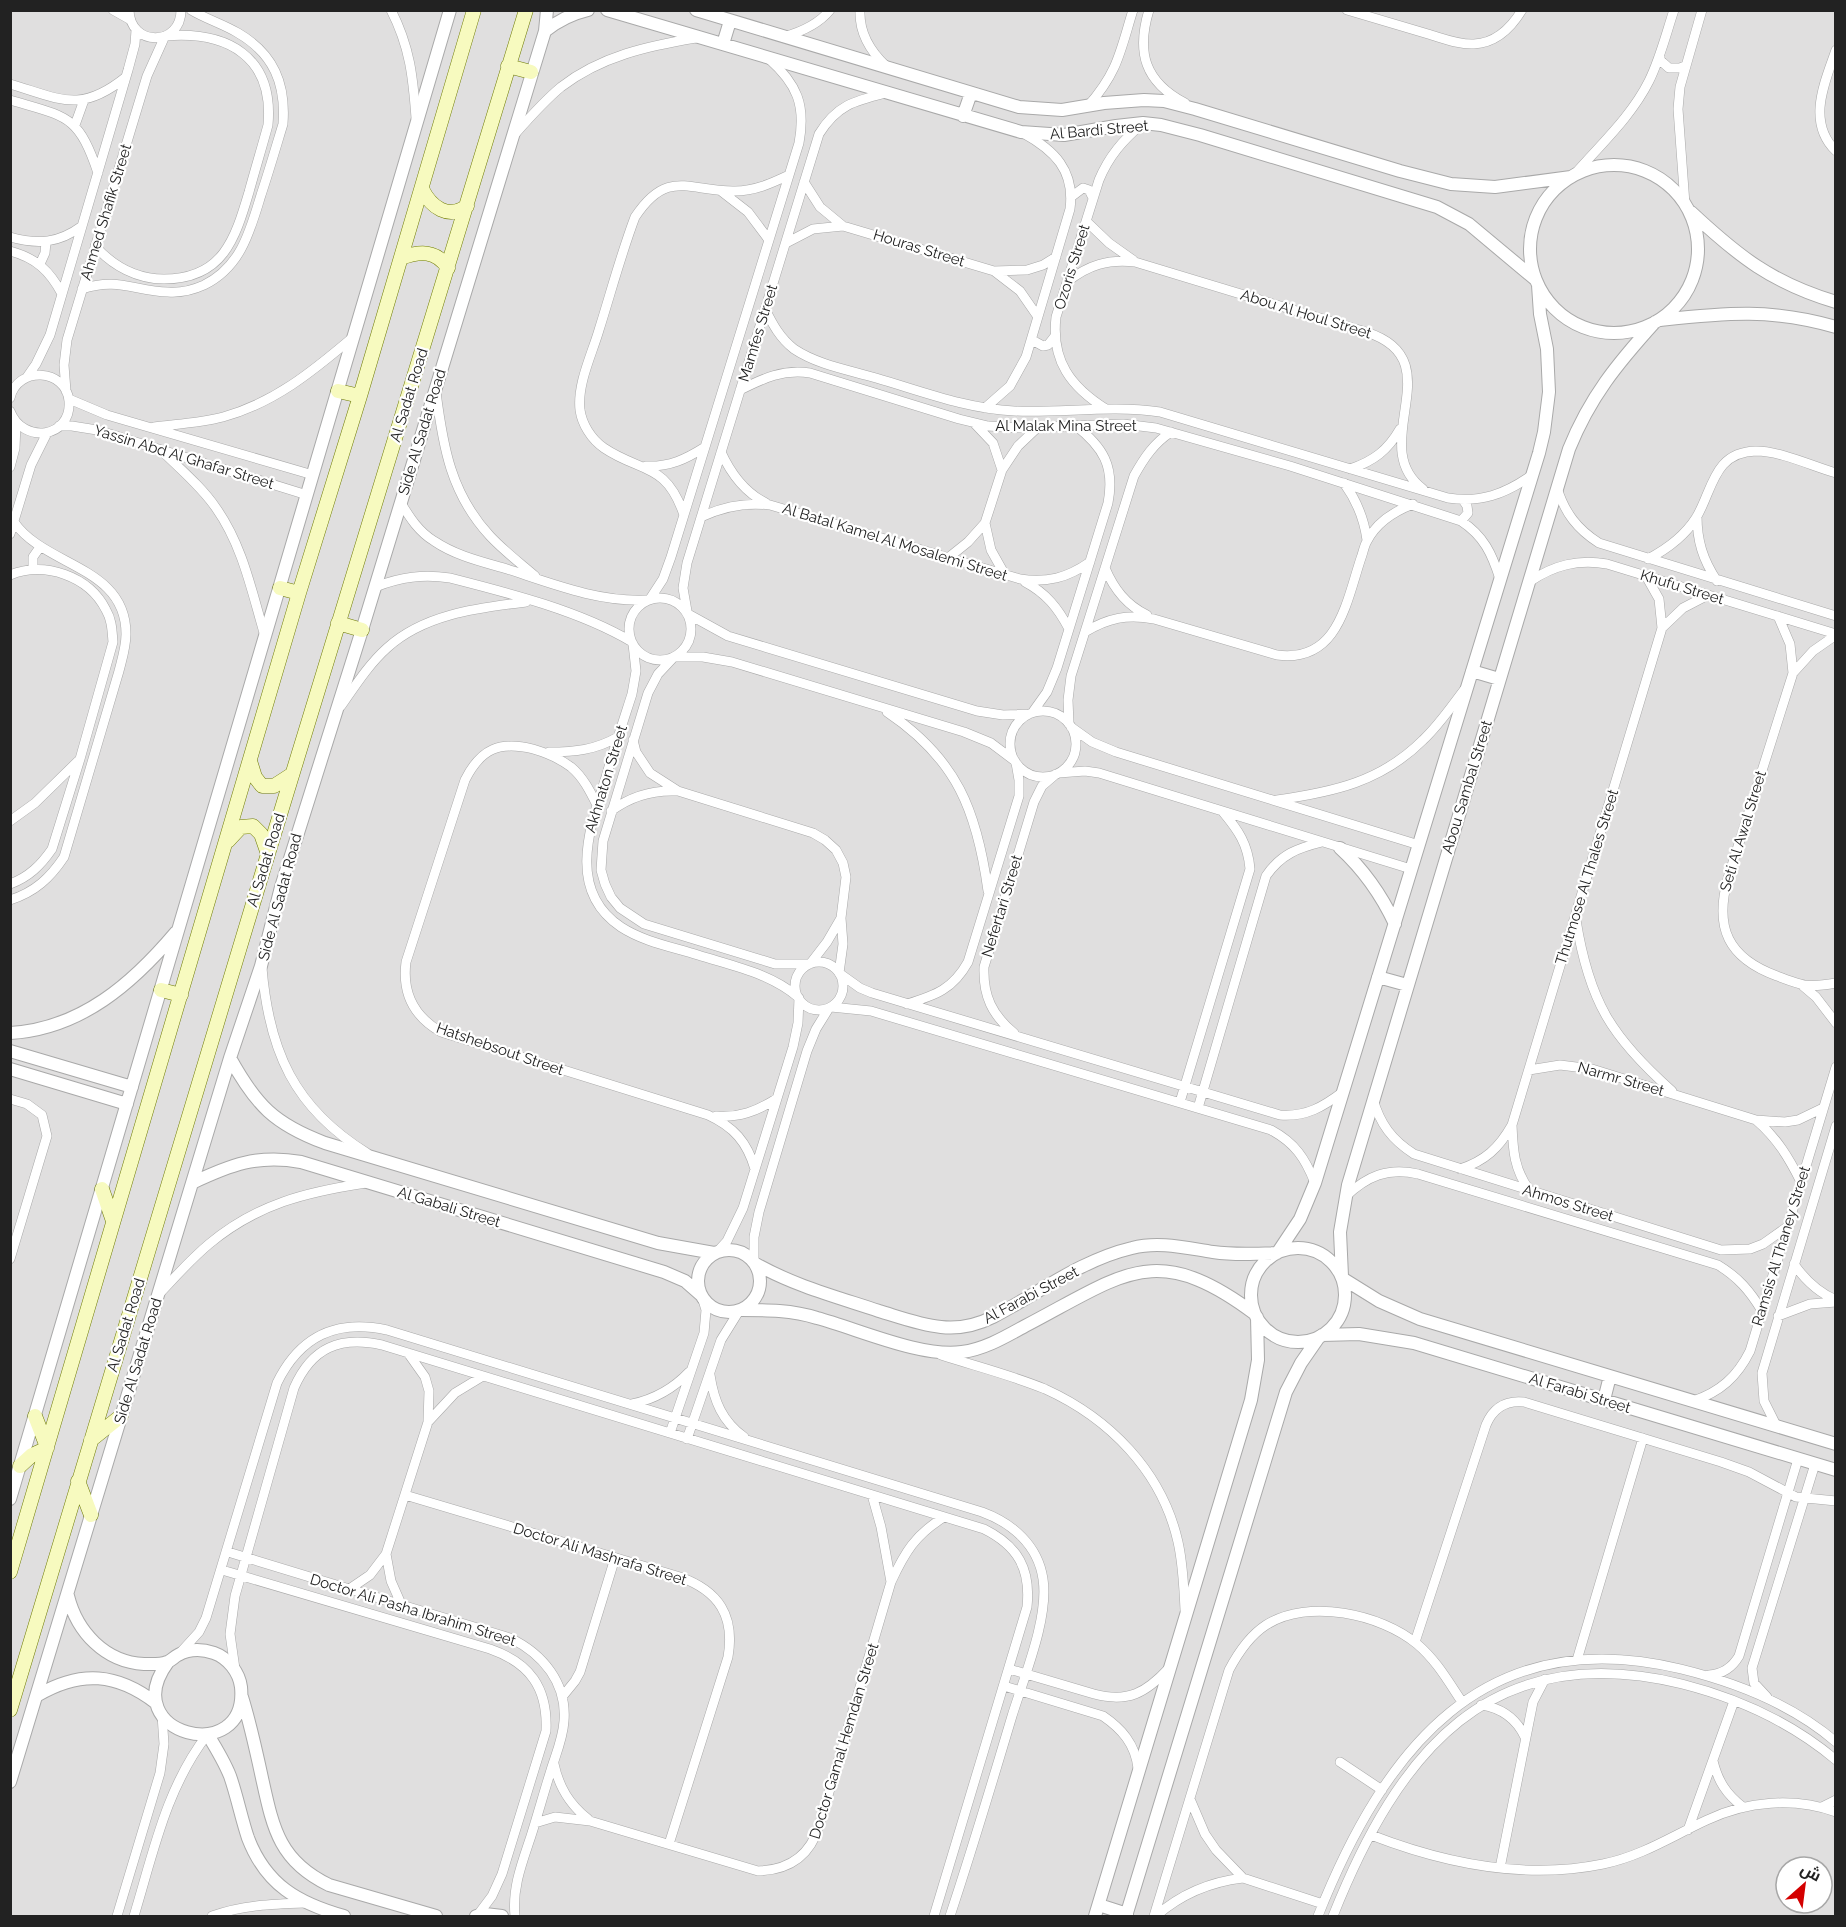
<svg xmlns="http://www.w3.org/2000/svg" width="1846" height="1927" viewBox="0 0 1846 1927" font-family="Raleway,Cairo,sans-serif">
  <rect width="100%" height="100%" fill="#f2efe9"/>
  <path fill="#e0dfdf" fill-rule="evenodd" d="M10,11H1835V1916H11ZM1786,1867H1822V1903H1786Z"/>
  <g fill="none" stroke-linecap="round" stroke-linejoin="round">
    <g stroke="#a9a9a9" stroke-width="10">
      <path id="minor" d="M113,10L129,19
        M129,10C130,47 181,47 181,10
        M391,10C410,47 413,77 416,118
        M860,10C859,33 870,51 886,66
        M1149,10C1136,53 1145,82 1185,103
        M1347,10C1374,18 1401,26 1428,34C1442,38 1459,45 1474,44C1496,43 1511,28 1522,10
        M783,37C801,32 818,25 830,10
        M1836,50C1825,82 1806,122 1836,151
        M1659,56L1661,61L1669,68H1680L1685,66
        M10,84C61,99 80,114 126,77
        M10,100C67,117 78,114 98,173
        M1088,106C1118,72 1120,52 1133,10
        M75,125L84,100
        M515,134C530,117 544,101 561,87C601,56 648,46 696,38
        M1574,175C1600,145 1631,117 1649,81C1660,59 1666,34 1674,10
        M804,182L820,207L843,226L994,271L1027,270L1043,265L1056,257
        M721,191L748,212L769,240
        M1071,197L1083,188L1089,190L1093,198
        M1685,204L1678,109L1680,87L1702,10
        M1086,221L1109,243L1133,260
        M10,237C38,245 59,243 82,226
        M786,243L813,229L843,226
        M95,246C113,266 137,279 164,279C223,279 235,239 249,192C255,170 262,147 268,125C274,57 228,31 166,36
        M10,251C36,258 50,271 62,294
        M40,264L45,253L46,242
        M994,271L1020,291L1038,317
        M1067,282C1088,265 1108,259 1135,262L1366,332C1455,360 1364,445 1423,489
        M82,289C117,277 135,291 168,292C181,293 193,290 204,285C241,267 250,231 261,195C269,171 276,147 283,124C286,84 274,54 238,33C223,24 206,19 191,10
        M765,309C773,325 780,338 794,349C818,365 849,370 876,378C921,391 967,409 1014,411C1063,413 1111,405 1160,412L1448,498C1481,503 1505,494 1532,475
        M1032,340L1043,346L1048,345L1055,336
        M27,377L36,364L50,335L128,70L135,44L136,30
        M740,390C764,378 783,369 810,373L959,419L988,426L1020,428L1123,424L1156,428L1290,466L1461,521C1484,536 1492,554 1500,579
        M66,391L64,365L67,340L147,76L165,36
        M436,392C443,447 451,494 490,536C504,551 520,563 535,576
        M10,398C17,366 66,368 69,401C72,438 23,445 10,411
        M69,399L107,415L313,475
        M985,408L1010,386L1026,357L1070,209C1075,170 1054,150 1023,133
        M1106,409C1071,387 1051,361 1056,317L1099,180C1109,156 1123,140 1142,124
        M975,424L993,443L1002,470
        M59,426H72L97,430L307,495
        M154,427C177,424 200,423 223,417C274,403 313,371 352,338
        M162,451C180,469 201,486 216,508C243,546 252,593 265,636
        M721,452C731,474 744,492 766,503
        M646,466C670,467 686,459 705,447
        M10,467L15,448L16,423
        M1350,469C1374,461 1388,450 1400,429
        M1344,483C1357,501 1364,518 1367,540
        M1557,488C1565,513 1577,529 1599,543L1836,616
        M401,503C410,518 419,532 434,541C456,556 483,562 507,569C553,584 598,602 646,600
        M684,515C666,462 641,473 604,448C591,439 582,424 580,410C577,384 592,354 599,330C611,292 621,254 635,217C668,167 690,192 735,191C755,191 772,183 789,175
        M1697,516C1697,541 1703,560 1717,581
        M701,517C724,506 745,502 770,505L1020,579C1047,583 1067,578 1090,562
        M1461,521L1468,513L1467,506L1463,500
        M985,523L991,550L1005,575
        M10,534L31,465L47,433
        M948,558L968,542L985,523L1002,470L1018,446L1038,427
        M1648,559C1667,549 1684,537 1696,518C1713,490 1713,452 1756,451C1780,451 1812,466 1836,473
        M1105,568C1114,589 1126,605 1147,615
        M33,569V557L40,547
        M10,575C45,561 89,576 106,610C112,620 112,631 113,642L80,759L52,849C41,865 29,877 10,884
        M1025,582C1046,593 1058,608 1069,629
        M1529,582C1554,565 1578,559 1607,564L1836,634
        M375,587C401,577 423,574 450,578C509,593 580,611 632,642
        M629 629a31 31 0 1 1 62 0a31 31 0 1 1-62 0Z
        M650,599L663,579L671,557L799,143C806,105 797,84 769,59
        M687,611L683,588L687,563L819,134C837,105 854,101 886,93
        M688,614L728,636L977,711L1003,715L1029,714
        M1778,616L1790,644L1793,673L1728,878C1714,928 1728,958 1777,976C1803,986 1808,988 1836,983
        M1662,628L1683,608L1708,595
        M1085,632C1108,618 1127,614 1154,619L1277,655C1338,663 1346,603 1361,558C1363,553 1364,546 1367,541C1376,523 1395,511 1413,504
        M633,644L636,671L632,694C623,722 614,749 606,777C590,827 566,890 621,927C644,942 673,947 698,955C733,966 770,973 798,997
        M674,657H703L732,662L964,732L991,743L1015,761
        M673,658L658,674L648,693L603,841L601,870L605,884L611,897L620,908L644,924L775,964H809
        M1793,673L1813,651L1836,635
        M341,706C355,686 369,664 387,648C424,614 478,608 526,602
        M1010 744a33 33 0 1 1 66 0a33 33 0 1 1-66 0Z
        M887,712C957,759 977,811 988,891
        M1032,713L1047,692L1057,668L1108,503C1115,466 1103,447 1075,425
        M1069,724L1068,700L1071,676L1134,476C1144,458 1154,443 1171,432
        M1071,727L1092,742L1116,752L1419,845
        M633,740L636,752L650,773L678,791L813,833L825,840L836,850L843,863L846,877L841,918L843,944L839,973
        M549,752C575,752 595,750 618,737
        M1059,773L1085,771L1099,773L1411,869
        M1277,800C1333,792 1381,782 1423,740C1439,725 1451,707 1464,690
        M597,805C590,791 583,777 571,767C559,758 547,753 533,749C500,741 481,748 465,780L406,962C402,993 413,1016 441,1032L708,1115C734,1127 747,1142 755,1169
        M611,811C631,796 651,790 676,791
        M10,821L35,803L78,761
        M10,900C35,892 50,878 64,857L119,671C122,659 126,647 126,634C126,566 45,567 14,522
        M1576,920C1589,1001 1611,1037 1672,1091
        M795 986a24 24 0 1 1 48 0a24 24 0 1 1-48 0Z
        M810,964L827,942L841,918
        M262,968C269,1051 294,1108 367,1153
        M839,973L860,988L872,993L1280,1115C1306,1117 1323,1107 1344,1091
        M1803,986L1816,997L1836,1023
        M907,1004C936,995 953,989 968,962L1019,796V780L1016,763
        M831,1007L871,1011L1271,1130C1295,1143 1305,1158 1315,1183
        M1014,1033C992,1015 983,996 984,967L1034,802L1042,786L1056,774
        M1529,1070L1560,1065L1592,1069L1756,1120L1785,1122L1798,1120L1823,1108
        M10,1099L27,1104L42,1115L47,1136L10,1259
        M1373,1099C1380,1124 1392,1140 1414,1154L1721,1250L1750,1249L1763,1244L1787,1227
        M1180,1102L1250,869C1248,844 1238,830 1223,812
        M1198,1108L1266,876C1281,854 1298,848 1322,842
        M716,1116C739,1118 757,1111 776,1099
        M1756,1120C1777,1138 1789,1158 1801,1182
        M1512,1125C1513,1150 1514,1170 1530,1191
        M1460,1169C1485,1161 1499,1148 1512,1125L1662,628L1659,599L1646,576
        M1345,1197C1367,1176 1388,1167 1418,1174L1718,1265C1738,1277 1750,1291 1762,1311
        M717,1252L727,1241L743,1208L793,1047L798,1023L799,998
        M754,1262V1237L759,1212L807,1051L816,1029L829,1008
        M1794,1264C1805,1280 1817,1292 1836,1300
        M160,1293C176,1276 191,1259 209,1244C257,1204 306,1192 366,1183
        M1778,1316L1810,1304L1836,1302
        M941,1355C975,1366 1011,1375 1045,1389C1109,1418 1162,1471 1178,1542C1183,1564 1184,1587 1185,1610
        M710,1375C714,1401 722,1421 744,1437
        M1693,1401C1720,1392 1737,1377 1750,1351L1836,1067
        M632,1404C655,1399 673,1389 689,1372
        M428,1422L455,1393L483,1376
        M1777,1427L1764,1401L1762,1373L1836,1126
        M670,1433L704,1333L706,1310L702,1297
        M687,1439L721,1340L739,1311
        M405,1495L680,1577C719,1591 735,1616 728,1657L669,1844
        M872,1495L881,1527L891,1582
        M228,1552L510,1638C543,1654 567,1683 564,1721C563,1738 556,1754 551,1770C544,1792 538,1814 531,1836C522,1863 512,1888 515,1916
        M386,1554L391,1581L402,1606
        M222,1570L490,1649C530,1663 548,1688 546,1731L502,1874L492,1896L477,1916
        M348,1590L370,1575L386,1554L428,1422L429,1391L425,1377L408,1353
        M1415,1642L1486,1425C1493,1408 1505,1400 1524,1402L1721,1462L1749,1472L1796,1497L1836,1501
        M179,1654L199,1632L206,1618L277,1383C300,1336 336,1319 387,1330L982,1512C1012,1523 1038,1545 1043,1579C1049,1618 1024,1677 1012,1716C992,1783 972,1850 950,1916
        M1577,1660L1643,1438
        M235,1669L230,1634L235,1596L294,1388C312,1347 340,1336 382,1345L984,1529C1018,1546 1031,1569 1027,1607L934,1916
        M1009,1669L1094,1694C1128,1703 1146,1693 1169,1668
        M1709,1675C1723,1674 1732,1668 1739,1656L1798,1459
        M1004,1686L1103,1716C1122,1729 1135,1744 1138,1768
        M562,1697L575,1681L580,1672L615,1558
        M1767,1697L1754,1683L1752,1668L1815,1464
        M1481,1705C1502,1708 1516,1718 1525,1737
        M1713,1761C1718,1781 1726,1794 1743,1807
        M1340,1762L1382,1790
        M554,1764C559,1787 569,1804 588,1819
        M1190,1799L1205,1834L1216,1850L1243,1878L1323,1904
        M1822,1807L1836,1800
        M535,1823L555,1817L590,1821L758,1871C789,1870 810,1856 819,1826L891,1582C905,1552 915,1535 944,1517
        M1688,1830L1734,1701
        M1371,1835C1443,1863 1525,1880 1603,1864C1642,1856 1672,1836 1707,1820C1747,1801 1794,1797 1836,1812
        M1500,1868L1533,1702L1545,1679
        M117,1916L160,1773L164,1744L162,1715
        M134,1916C153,1854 166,1788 207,1735
        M212,1916C242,1905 273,1904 305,1903
        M1154,1916L1229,1670C1238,1653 1249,1636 1266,1625C1308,1598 1381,1614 1417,1644C1436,1660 1448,1681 1462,1702
        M1156,1916C1181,1894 1209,1882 1243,1878
        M1318,1916C1384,1750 1483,1621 1681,1669C1734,1682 1793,1705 1836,1742
        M1333,1916C1398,1753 1489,1637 1682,1684C1737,1698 1792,1723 1836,1760"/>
    </g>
    <g stroke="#a9a9a9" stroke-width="14">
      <path id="tertiary" d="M607,10L1021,132L1064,135L1116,126L1143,123L1161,125L1200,135L1437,207L1469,224L1536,280
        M696,10L1019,107L1062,110L1104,103L1144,100L1164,101L1195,109L1400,171L1451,184L1495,187L1571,177
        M545,31C559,20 571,14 588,10
        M723,44L730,21
        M963,116L971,93
        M1530 249a84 84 0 1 1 168 0a84 84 0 1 1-168 0Z
        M1691,212C1738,256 1772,283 1836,302
        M1659,320C1726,313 1770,308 1836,327
        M1472,671L1499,679
        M1340,848C1364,870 1381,894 1395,924
        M1378,977L1407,985
        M10,1033C81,1029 133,983 176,932
        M10,1051L132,1087
        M230,1058C256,1105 274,1124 325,1143L658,1243L714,1253
        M10,1069L127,1104
        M192,1183C230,1165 258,1154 301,1162L664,1272L685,1281L701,1295
        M1251 1295a47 47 0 1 1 94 0a47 47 0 1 1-94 0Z
        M698 1281a31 31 0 1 1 62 0a31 31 0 1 1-62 0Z
        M1278,1252L1300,1219L1315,1183L1539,453L1544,432L1549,392L1547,349L1540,314L1538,285
        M756,1264C795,1286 837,1297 879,1311C899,1317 920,1325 941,1327C959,1329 977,1325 993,1317C1039,1293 1081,1260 1132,1248C1159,1241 1186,1248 1213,1252C1234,1255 1255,1254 1277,1253
        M1342,1276L1340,1232L1348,1185L1569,449C1590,397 1617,364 1655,322
        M1342,1278L1379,1301L1420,1319L1836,1444
        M741,1310C767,1310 792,1310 817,1318C858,1329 922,1358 962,1352C985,1349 1005,1337 1025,1326C1123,1275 1155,1239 1255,1314
        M1322,1335L1359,1334L1414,1343L1836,1470
        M1604,1400L1610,1376
        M10,1499L450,10
        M68,1596C77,1632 105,1662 144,1664C151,1664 160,1665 167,1662C171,1661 174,1657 178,1655C189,1649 202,1649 214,1653C228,1658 239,1672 241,1687C249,1768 114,1735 168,1662
        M38,1695C81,1670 117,1673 156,1703
        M242,1697C250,1723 256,1750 262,1778C273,1828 279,1861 329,1885L436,1916
        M208,1735C216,1748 224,1761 230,1776C237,1796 241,1817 248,1838C266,1885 298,1903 344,1916
        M10,1782L230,1058L261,966L281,887L362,630L545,31L547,10
        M1099,1905L1127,1914
        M476,1916L485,1914L502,1916
        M1095,1916L1251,1400L1258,1360L1257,1317
        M1126,1916L1286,1392L1301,1363L1319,1337"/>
    </g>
    <g stroke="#707d05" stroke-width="15">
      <path id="secondary" d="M508,66L531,72
        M422,189C431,207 448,220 467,206
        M401,258C420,251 436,250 448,268
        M338,391L360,396
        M280,588L299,593
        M338,623L362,630
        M250,761L255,777L262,786H274L291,775
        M228,841L241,827L253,826L261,834L268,854
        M161,990L181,995
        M102,1189L113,1221
        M35,1416L47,1447
        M91,1440L121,1416
        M20,1466L32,1455L47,1448
        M78,1481L91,1515
        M10,1572L299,593L360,396L474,10
        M10,1710L268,854L526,10"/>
    </g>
    <use href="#minor" stroke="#fff" stroke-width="9"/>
    <use href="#tertiary" stroke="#fff" stroke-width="12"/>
    <use href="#secondary" stroke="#f7fabf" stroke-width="14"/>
  </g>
  <g text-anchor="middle" stroke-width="4.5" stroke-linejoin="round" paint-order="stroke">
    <g font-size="15" fill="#222" stroke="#fff">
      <text transform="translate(1099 130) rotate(-5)" y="5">Al Bardi Street</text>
      <text transform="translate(106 212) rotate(-73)" y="5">Ahmed Shafik Street</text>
      <text transform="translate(919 248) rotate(17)" y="5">Houras Street</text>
      <text transform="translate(1072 267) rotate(-73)" y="5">Ozoris Street</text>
      <text transform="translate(1306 314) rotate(17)" y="5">Abou Al Houl Street</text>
      <text transform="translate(758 333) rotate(-73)" y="5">Mamfes Street</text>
      <text transform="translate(409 395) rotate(-73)" y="5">Al Sadat Road</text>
      <text x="1066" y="431">Al Malak Mina Street</text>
      <text transform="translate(422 432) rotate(-73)" y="5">Side Al Sadat Road</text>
      <text transform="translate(184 457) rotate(17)" y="5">Yassin Abd Al Ghafar Street</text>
      <text transform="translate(895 542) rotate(17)" y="5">Al Batal Kamel Al Mosalemi Street</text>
      <text transform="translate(1682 587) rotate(17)" y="5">Khufu Street</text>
      <text transform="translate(606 779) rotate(-73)" y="5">Akhnaton Street</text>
      <text transform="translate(1467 787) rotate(-73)" y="5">Abou Sambal Street</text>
      <text transform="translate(1743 831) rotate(-73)" y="5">Seti Al Awal Street</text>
      <text transform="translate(266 860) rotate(-73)" y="5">Al Sadat Road</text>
      <text transform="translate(1587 877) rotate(-73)" y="5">Thutmose Al Thales Street</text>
      <text transform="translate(280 897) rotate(-75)" y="5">Side Al Sadat Road</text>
      <text transform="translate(1002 906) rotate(-73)" y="5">Nefertari Street</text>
      <text transform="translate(500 1049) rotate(19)" y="5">Hatshebsout Street</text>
      <text transform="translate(1621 1079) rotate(16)" y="5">Narmr Street</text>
      <text transform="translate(1568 1203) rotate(17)" y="5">Ahmos Street</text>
      <text transform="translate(449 1207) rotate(17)" y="5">Al Gabali Street</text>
      <text transform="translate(1781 1246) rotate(-73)" y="5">Ramsis Al Thaney Street</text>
      <text transform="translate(1031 1295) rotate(-28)" y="5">Al Farabi Street</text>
      <text transform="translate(126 1325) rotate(-73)" y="5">Al Sadat Road</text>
      <text transform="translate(138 1361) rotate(-73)" y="5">Side Al Sadat Road</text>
      <text transform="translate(1580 1393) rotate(17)" y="5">Al Farabi Street</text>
      <text transform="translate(600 1554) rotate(17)" y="5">Doctor Ali Mashrafa Street</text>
      <text transform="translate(413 1610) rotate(17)" y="5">Doctor Ali Pasha Ibrahim Street</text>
      <text transform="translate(844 1741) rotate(-73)" y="5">Doctor Gamal Hemdan Street</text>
    </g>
  </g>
  <rect width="1846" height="1927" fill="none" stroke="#222222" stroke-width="24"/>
  <g transform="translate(1804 1885) rotate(28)"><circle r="28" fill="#ffffff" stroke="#a7a7a7" stroke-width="1.5"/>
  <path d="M0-4.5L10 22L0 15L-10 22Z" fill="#d40000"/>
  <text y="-9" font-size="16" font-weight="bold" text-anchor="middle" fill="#222222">ش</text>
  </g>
</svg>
